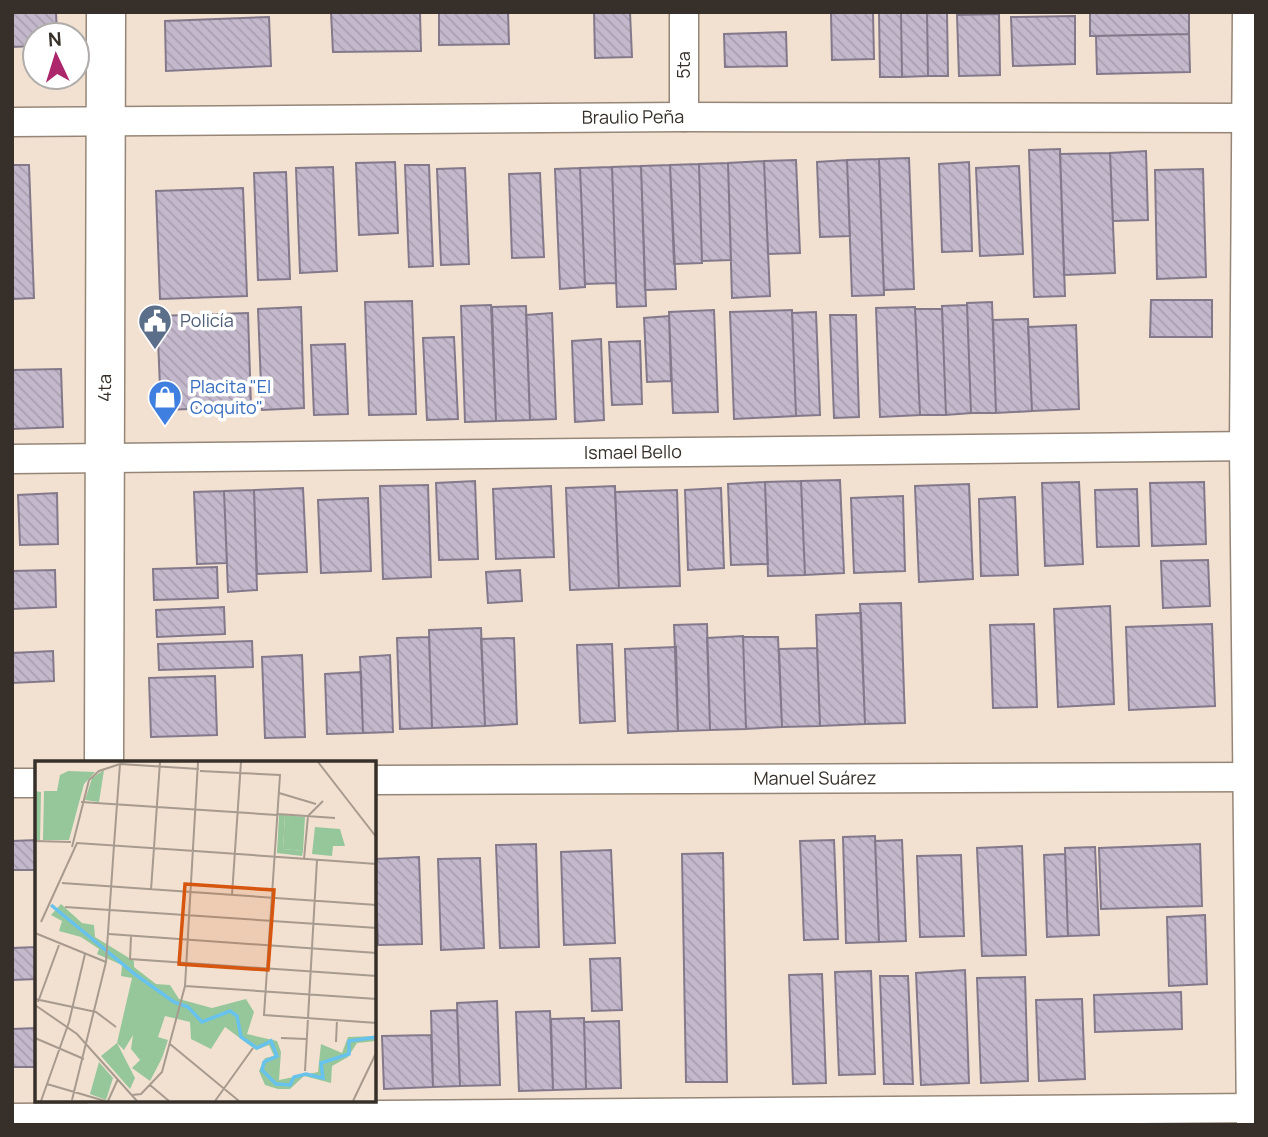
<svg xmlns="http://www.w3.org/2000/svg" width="1268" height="1137" viewBox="0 0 1268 1137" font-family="Manrope,sans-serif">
  <defs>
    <pattern id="building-back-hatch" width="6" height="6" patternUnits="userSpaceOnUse" patternTransform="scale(1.75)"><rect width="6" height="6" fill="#c4b9cc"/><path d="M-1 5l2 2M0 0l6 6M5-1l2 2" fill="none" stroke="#a99faf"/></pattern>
  </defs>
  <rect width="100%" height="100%" fill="#f2e1d1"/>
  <path fill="url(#building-back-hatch)" stroke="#83798b" stroke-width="2" d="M12,12H56L57,35H35V46L12,47Z
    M331,12H420L421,51L333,52Z
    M439,12H508L509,44L439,45Z
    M594,12H630L632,57L595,58Z
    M737,12H794V13H737Z
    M831,12H873L874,59L832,60Z
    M879,12H901L902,77H880Z
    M901,12H927L928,76L902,77Z
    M927,12H947L948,76H928Z
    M1090,12H1189V34L1090,36Z
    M999,14L1000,75L959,76L957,15Z
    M1075,16V64L1013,66L1011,17Z
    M269,17L271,66L166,71L165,21Z
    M786,32L787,66L725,67L724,34Z
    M1189,34L1190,72L1097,74L1096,36Z
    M1060,149L1065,296L1034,297L1029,150Z
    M1146,151L1148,220L1113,221L1110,153Z
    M1110,153L1115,273L1064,275L1060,154Z
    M909,158L914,289L884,290L879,159Z
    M879,159L884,295L852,296L847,160Z
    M796,160L800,253L768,254L764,161Z
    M847,160L850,236L820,237L817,162Z
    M764,161L770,296L732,298L728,163Z
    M395,162L398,233L359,235L356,163Z
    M969,162L972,251L942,252L939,164Z
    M728,163L731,260L702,261L699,164Z
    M699,164L702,263L674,264L670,165Z
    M12,165H29L34,298L12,299Z
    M405,165H429L433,266L409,267Z
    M670,165L676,289L645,290L641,166Z
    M641,166L646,306L617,307L612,167Z
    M1019,166L1023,254L980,256L976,168Z
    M333,167L337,271L300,273L296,168Z
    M612,167L616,283L585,284L580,168Z
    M465,168L469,264L441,265L437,169Z
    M580,168L585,287L560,289L555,169Z
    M1203,169L1206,277L1157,279L1155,170Z
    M286,172L290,279L258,280L254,173Z
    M540,173L544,257L512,258L509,174Z
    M243,188L247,296L160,299L156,191Z
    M1151,300H1212V337H1150Z
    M412,301L416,414L369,415L365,302Z
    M992,302L996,413H971L967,303Z
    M491,305L496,421L465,422L461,306Z
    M967,305L971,413L946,415L942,306Z
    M526,306L530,420L496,421L492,307Z
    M301,307L304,408L262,410L258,309Z
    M915,307L920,415L880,417L876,308Z
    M915,309H942L946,415H920Z
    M714,310L718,412L673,413L669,312Z
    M792,310L796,416L734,419L730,312Z
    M816,312L820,415L796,416L792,313Z
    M248,313L251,407L161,410L157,316Z
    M552,313L556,419L530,420L526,315Z
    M830,315H856L859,417L834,418Z
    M669,316L671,381L647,382L644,318Z
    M1028,319L1032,411L996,413L993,320Z
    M1076,325L1079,409L1032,411L1028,327Z
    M454,337L458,419L427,420L423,338Z
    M601,339L604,420L575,422L572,341Z
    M640,341L642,404L612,405L609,342Z
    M345,344L348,414L314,415L311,345Z
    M61,369L63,427L12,429V370Z
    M840,480L844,573L805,575L801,481Z
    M475,481L478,559L439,560L436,483Z
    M801,481L805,575L768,576L765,482Z
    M765,482L768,564L731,565L728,484Z
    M1079,482L1083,564L1045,566L1042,483Z
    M1204,482L1206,544L1152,546L1150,483Z
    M969,484L973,579L919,582L915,486Z
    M428,485L431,577L383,579L380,486Z
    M551,486L554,557L496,559L493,489Z
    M615,486L619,588L570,590L566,488Z
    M303,488L307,572L257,574L254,490Z
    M721,488L724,568L688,570L685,490Z
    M1137,489L1139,546L1097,547L1095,490Z
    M254,490L257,590L228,592L224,491Z
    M677,490L680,586L619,588L615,492Z
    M224,491L227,563L197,564L194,492Z
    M57,493L58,544L20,545L18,495Z
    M903,496L905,571L854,573L851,498Z
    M1015,497L1018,575L981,576L979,499Z
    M368,498L371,571L321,573L318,500Z
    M1208,560L1210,606L1163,608L1161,561Z
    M217,567L218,598L154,600L153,569Z
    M55,570L56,607L12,609V571Z
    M520,570L522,601L488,603L486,572Z
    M901,603L905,723L865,724L860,604Z
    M1110,606L1114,704L1058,707L1054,609Z
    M224,607L225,634L157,637L156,610Z
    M861,613L865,724L820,726L816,615Z
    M707,624L710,730L678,731L674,625Z
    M1034,624L1037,707L993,708L990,625Z
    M1212,624L1215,706L1129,710L1126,627Z
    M481,628L485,726L432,728L429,630Z
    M743,636L746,729L710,730L707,638Z
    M429,637L432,728L400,729L397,638Z
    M743,637H778L782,727L746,729Z
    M514,638L517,724L485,726L481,639Z
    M252,641L253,667L159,670L158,644Z
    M612,644L615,721L580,723L577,645Z
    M676,647L678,731L628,733L625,649Z
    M817,648L820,726L782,727L779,649Z
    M53,651L54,681L12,683V653Z
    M302,655L305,737L265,738L262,657Z
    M390,655L393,732L363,733L360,657Z
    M361,672L363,733L327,734L325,674Z
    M215,676L217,735L151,737L149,678Z
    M875,836L879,942L846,943L843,837Z
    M37,840V870H12V841Z
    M834,840L838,939L804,940L800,841Z
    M902,840L906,941L879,942L875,841Z
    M536,844L539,947L500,948L496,845Z
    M1200,844L1202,906L1101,909L1099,848Z
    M1022,846L1026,955L982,956L977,848Z
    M1095,847L1099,935L1068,936L1065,848Z
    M611,850L615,943L564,945L561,852Z
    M723,853L727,1082H686L682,854Z
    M1065,854L1068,936L1047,937L1044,855Z
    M961,855L964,936L920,937L917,856Z
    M419,857L422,944L378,945L375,859Z
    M480,858L484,948L441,950L438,859Z
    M1205,915L1207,984L1169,986L1167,917Z
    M37,947V979L12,980V948Z
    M620,958L622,1010L592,1011L590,959Z
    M965,970L969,1083L921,1085L916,973Z
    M871,971L875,1074L839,1075L835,972Z
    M822,974L826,1083L793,1084L789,975Z
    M880,976H908L913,1084H884Z
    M1025,977L1028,1081L981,1083L977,978Z
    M1181,992L1182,1029L1095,1032L1094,995Z
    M1082,999L1085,1079L1039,1081L1036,1000Z
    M497,1001L500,1085L460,1086L457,1003Z
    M457,1010L460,1086L433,1087L431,1011Z
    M550,1011L553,1090L519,1091L516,1012Z
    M584,1018L586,1089L553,1090L551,1019Z
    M619,1021L621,1088L586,1089L584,1022Z
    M37,1028V1067H12V1029Z
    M431,1035L433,1087L384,1089L382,1036Z"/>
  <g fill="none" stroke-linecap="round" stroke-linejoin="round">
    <g stroke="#958677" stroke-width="31">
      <g id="minor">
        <path d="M684,12V117"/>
        <path d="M1247,12L1244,446L1251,1125"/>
        <path id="s1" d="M12,122L684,117L1256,118"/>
        <path id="s2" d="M12,459L1256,446"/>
        <path id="s3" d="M374,780L1256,777"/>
        <path d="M12,783H37"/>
        <path d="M12,1118L1256,1108"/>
      </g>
    </g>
    <g stroke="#958677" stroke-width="41">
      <g id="secondary">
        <path id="s4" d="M104,762L106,12"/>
        <path d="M107,1100L108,1125"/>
      </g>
    </g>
    <use href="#minor" stroke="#fff" stroke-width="28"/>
    <use href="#secondary" stroke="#fff" stroke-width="38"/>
  </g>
  <defs>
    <g id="civic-pin" transform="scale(1.75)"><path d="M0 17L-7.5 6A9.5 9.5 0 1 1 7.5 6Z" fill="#5c6f8a" stroke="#fff"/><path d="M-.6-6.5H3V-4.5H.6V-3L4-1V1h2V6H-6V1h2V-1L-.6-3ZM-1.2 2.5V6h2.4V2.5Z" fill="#fff"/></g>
    <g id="shop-pin" transform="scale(1.75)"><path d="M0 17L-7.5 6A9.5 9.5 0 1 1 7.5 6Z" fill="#3f7fe0" stroke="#fff"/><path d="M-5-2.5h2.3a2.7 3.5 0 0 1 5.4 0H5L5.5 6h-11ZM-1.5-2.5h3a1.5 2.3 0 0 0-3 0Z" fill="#fff"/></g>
  </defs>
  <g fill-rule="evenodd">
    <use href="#civic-pin" x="155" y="321"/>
    <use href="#shop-pin" x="165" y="397"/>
  </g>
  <g text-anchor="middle" stroke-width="7" stroke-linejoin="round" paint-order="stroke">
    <g font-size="18" fill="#37302a" stroke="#fff">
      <text transform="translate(684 65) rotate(-90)" y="6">5ta</text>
      <text dy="6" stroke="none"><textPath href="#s1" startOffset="621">Braulio Peña</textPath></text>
      <text dy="6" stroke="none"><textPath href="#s4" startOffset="374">4ta</textPath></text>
      <text dy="6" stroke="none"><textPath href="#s2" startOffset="621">Ismael Bello</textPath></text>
      <text dy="6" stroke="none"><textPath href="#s3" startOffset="441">Manuel Suárez</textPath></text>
    </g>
    <g font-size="18" fill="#4e5e75" stroke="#fff" text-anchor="start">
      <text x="180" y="327">Policía</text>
    </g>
    <g font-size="18" fill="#366cbe" stroke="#fff" text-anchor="start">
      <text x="190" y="393">Placita "El<tspan x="190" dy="21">Coquito"</tspan></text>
    </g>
  </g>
  <g transform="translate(35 761)">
    <rect width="341" height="341" fill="#f2e1d1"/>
    <path d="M69,9L64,41L50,39L57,17ZM33,10L60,11L49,23L34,79H8L9,30H22L25,14ZM0,30L6,31L5,79H0ZM244,54H250L248,88L268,90L267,95L242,92ZM26,143L47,162L59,164L60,176L99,200V206L121,223L135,224L144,238L177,247L211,238L219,251L212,273L242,280L246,291L244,319L283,311L286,283L307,292L313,276L341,275V280L322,282L313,296L297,305L296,322L269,315L255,328H243L230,324L224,310L230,297L239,295L234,284L221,289L190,266L176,288L156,278L155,261L130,255L123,276L133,279L127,297L113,292L105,299L96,288L98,274L89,289L82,282L97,217L86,215L87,204L62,193L64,188L46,176L24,170L27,160L16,154ZM64,301L78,317L71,339L55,333Z" fill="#95c79b"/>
    <path d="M250,54L270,56L268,90L248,88ZM280,66L305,68L310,85H298L297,95L277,93ZM82,282L100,317L95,328L66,295ZM113,291L127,297L115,320L97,307Z" fill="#95c79b"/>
    <path fill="none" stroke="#67c2ed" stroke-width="3.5" d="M16,144L101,214L139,241L153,246L167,261L195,250L202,255L206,276L222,287L236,280L242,295L229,301L227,309L241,323L255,324L259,316L271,313L288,317L286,302L314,293V280L342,276"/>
    <path fill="none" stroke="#a79a8e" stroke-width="2" d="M283,1L342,77M85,3L164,8M165,10L245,14L229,254L342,262M244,32L281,43M46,41L242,54M243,53L300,57M0,80L36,81M79,84L85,3M37,86L54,19L64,10L85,3M160,90L342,103M269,98L273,55L288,40M27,122L342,144M116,129L125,1M197,134L206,1M30,146L342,167M6,161L42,82L160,90M0,172L71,201M74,173L342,192M96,175L95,198L342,215M150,225L342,238M0,238L61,251L81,266M3,241L24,184M0,244L42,273L102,340M0,277L49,298M246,277L272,278M301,281L302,259M135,283L204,340M270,310L282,99M12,323L70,340M115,324L134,340M97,334L106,333L127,311L150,225L163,1M37,339L71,201L79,84M6,340L34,261L50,193M73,340L83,318M180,340L218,287M318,340L342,290"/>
    <path fill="#d6550f" fill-opacity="0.15" stroke="#d6550f" stroke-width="3.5" d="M150,123L239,129L233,209L144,203Z"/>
    <rect width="341" height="341" fill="none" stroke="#37302a" stroke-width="3.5"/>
  </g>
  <rect width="1268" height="1137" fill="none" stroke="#37302a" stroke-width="28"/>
  <g transform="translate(56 56) rotate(356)"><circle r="33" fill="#ffffff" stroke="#afacaa" stroke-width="2"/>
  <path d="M0-5L12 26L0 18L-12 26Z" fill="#ac266c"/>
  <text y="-10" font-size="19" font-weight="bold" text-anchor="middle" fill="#37302a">N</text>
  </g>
</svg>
